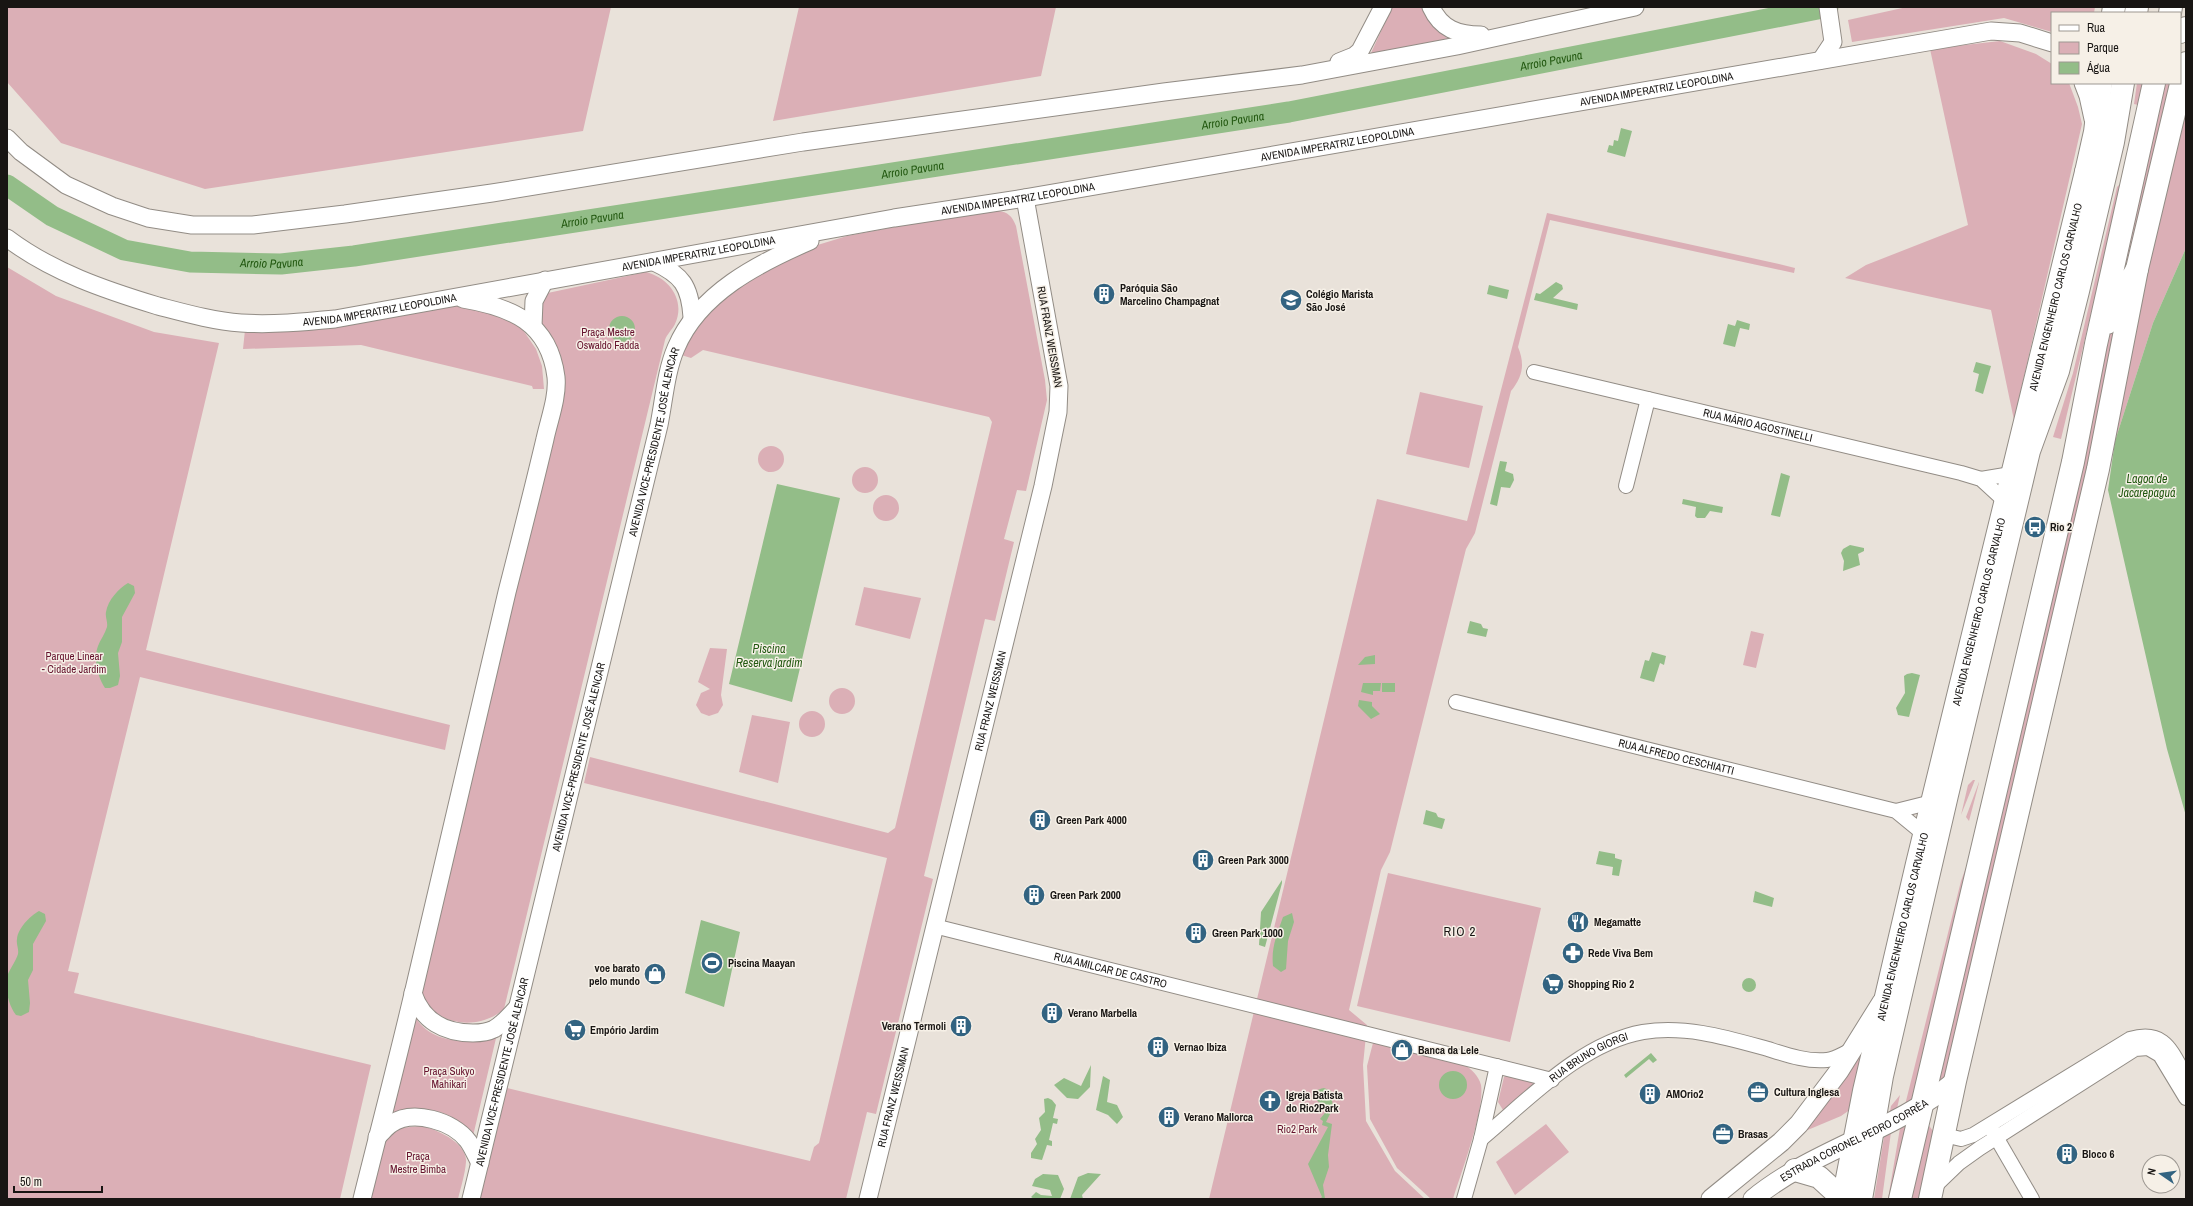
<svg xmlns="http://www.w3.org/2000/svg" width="2193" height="1206" viewBox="0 0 2193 1206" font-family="'Archivo Narrow',sans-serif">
  <rect width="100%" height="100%" fill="#e9e2da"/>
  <path fill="#dbafb6" d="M7,7H611L583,131L205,189L61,143L7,82Z
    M799,7H1056L1041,76L773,121Z
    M1392,7H1422L1438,31L1451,41L1371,53Z
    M1907,7H2095L2094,13H2052V32L2004,18L1852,42L1848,20Z
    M2000,41L2036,54L2052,64V83H2069L2078,107L2082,124L2014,420L1991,310L1845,278L1866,265L1968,225L1930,49Z
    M2137,83H2143L2138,105L2134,104Z
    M2162,83H2176L2136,250L2113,302Z
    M2186,103V248L2153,323L2115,441L2124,368Z
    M2119,185L2121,188L2061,439L2053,437L2073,373L2117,187Z
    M998,211C1008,212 1012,216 1016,226L1045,380L1047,400L1026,491L1017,490L1004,539L1014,542L995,621L985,619L924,876L933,879L876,1114L867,1112L846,1199H480L507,1088L810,1161L814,1147L819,1143L887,858L584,783L590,757L888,833L895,828L992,422L989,417L703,350L691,358L678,354L703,316L751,277L811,247L847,236L915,223Z
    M1547,213L1779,264L1795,268L1794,273L1550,220L1518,347C1525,364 1523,376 1511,391L1475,533L1466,549L1390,852L1381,870L1349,1010L1367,1025L1363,1065L1366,1121L1395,1171L1425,1199H1209L1377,499L1467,521Z
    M7,267L56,296L154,332L219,343L146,650L450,725L445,750L140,677L69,967L68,971L79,973L74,993L371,1065L340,1199H7Z
    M646,272C669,278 686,300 675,324C672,330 667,334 665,340L504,1009C484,1027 449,1028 429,1007C424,1002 422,995 419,988L557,413L536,324L543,294Z
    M459,304L483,306L521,327L536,349L542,366L544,389H533L532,386L361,345L243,349L245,330Z
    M2118,315L2111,363L1956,1054L1942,1082L1937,1085L2101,356Z
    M1420,392L1483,406L1469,468L1406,454Z
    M758 459a13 13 0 1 1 26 0a13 13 0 1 1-26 0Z
    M852 480a13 13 0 1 1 26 0a13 13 0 1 1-26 0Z
    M873 508a13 13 0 1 1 26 0a13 13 0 1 1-26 0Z
    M864,587L921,598L910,639L855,625Z
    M1751,631L1764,634L1756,668L1743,665Z
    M710,648L727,649L721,695L723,705L718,713L709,716L701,713L696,705L701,693L710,689L698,682Z
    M829 701a13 13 0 1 1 26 0a13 13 0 1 1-26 0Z
    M799 724a13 13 0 1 1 26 0a13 13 0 1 1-26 0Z
    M752,715L790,722L778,783L739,772Z
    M1973,780H1975L1961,815L1968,785Z
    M1979,782V783L1969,821L1966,817Z
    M1975,843L1916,1094L1904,1109L1961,881Z
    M1388,873L1541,908L1510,1042L1357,1006Z
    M413,1013C429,1045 469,1045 497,1034L473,1136C449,1105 423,1107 389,1116Z
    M1869,1030L1851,1109L1841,1116L1791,1137Z
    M1373,1043L1464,1064C1471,1069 1479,1076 1481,1085C1485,1110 1461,1173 1453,1199H1431L1397,1168L1370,1119L1367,1066Z
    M1509,1074L1536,1083L1503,1110L1498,1102L1504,1077Z
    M1900,1095L1896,1113L1889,1117L1891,1106Z
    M1924,1119L1933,1131L1921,1199H1907Z
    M1910,1121L1893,1199H1888L1900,1128Z
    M1546,1124L1569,1152L1515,1195L1496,1162Z
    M420,1126C435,1128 468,1143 466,1162C465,1174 461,1187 458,1199H369L384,1137L401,1128Z
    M1891,1132L1882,1199H1874L1884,1137L1887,1133Z"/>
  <path fill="#93bd88" d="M1621,128L1632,131L1625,157L1607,152L1609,145L1613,146L1614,140L1618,141Z
    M2186,248V816L2167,749L2108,490L2115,441L2153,323Z
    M1556,282L1562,285L1563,289L1553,298L1578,304L1577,310L1534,300L1536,293L1540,294Z
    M1489,285L1509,290L1507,299L1487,294Z
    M609 329a13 13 0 1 1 26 0a13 13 0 1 1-26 0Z
    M1737,320L1750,324L1749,330L1740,328L1735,347L1723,344L1728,324L1735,326Z
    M1976,362L1991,366L1983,394L1975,391L1979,374L1973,372Z
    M1500,461L1507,462L1505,471L1513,474L1514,480L1510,488L1501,487L1497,506L1490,504Z
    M1781,473L1790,476L1780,517L1771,515Z
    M777,484L840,498L792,702L729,684Z
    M1683,499L1723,507L1722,513L1710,511L1705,518H1697L1695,516L1696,507L1682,504Z
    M1850,545L1864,548V551L1858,554L1860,565L1843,571L1844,561L1841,553L1843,549Z
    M128,583L134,586L135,593L122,617V642L118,653L120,676L118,685L110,688H105C98,678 93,659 98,646C100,640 105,634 107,627C108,622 105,617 106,612C108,600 119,588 128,583Z
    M1470,621L1481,624L1483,628L1488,629L1486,637L1467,633Z
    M1652,652L1666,656L1664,665L1660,663L1654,682L1640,678L1645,660L1649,661Z
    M1375,655V664L1358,665L1365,657Z
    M1912,673L1920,675L1909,717L1898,715L1896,708L1905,693L1904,676L1907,674Z
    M1363,683H1381L1380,691H1373V695L1361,692Z
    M1382,683H1395V692H1382Z
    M1359,700L1372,702V706L1380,714L1371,719L1358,706Z
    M1426,810L1436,813L1438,817L1445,819L1442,829L1423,824Z
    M1599,851L1615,854V858L1622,860L1619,876L1612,875L1613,867L1596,864Z
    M1282,880V883L1265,947L1259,945L1261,912Z
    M1755,891L1774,898L1772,907L1753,902Z
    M39,911L45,914L46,921L33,944V970L28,980L30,1003L29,1012L21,1016L16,1015C8,1005 4,986 8,974C11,967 16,961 18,954C19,949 16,944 17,939C18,928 30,916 39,911Z
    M1292,913L1294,922L1288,941L1286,969L1281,972L1273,966C1271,948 1277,934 1283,917Z
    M701,920L740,932L724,1007L685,993Z
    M1742 985a7 7 0 1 1 14 0a7 7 0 1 1-14 0Z
    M1651,1053L1657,1060L1653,1063L1649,1059L1626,1078L1624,1075Z
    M1091,1065L1090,1087L1078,1099L1067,1098L1054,1085L1064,1078L1081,1086Z
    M1439 1085a14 14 0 1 1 28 0a14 14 0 1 1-28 0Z
    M1103,1076L1110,1080L1107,1102L1117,1105L1123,1117L1117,1124L1108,1115L1096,1110Z
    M1324,1088L1331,1091L1333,1108L1326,1122L1332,1124L1328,1155L1329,1167L1323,1185L1325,1199H1320L1322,1197L1308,1164L1328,1127L1322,1125L1323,1121L1320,1119L1329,1108C1318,1104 1305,1092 1324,1088Z
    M1048,1098L1052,1100L1056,1105L1053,1118L1058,1119L1057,1124L1053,1123L1049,1140L1052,1141V1146L1047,1145L1042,1160L1031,1158V1153L1037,1144L1035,1139L1041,1130L1039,1118L1045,1112L1044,1099Z
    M1088,1173L1101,1174L1082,1195L1083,1199H1070L1078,1177Z
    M1043,1174L1058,1175L1064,1189L1060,1199H1034L1031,1197L1036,1192L1041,1195L1052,1196L1050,1190L1032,1186L1035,1179Z"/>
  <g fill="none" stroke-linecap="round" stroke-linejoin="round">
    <path stroke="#93bd88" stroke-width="21" id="s1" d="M7,185L52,216L124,250L190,262L281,264L354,256L1289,112L1828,7"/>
    <g stroke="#928c85" stroke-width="16">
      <g id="minor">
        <path id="s2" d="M1534,372L1961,473L1981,479L2005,501"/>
        <path d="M1981,479L2011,474"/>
        <path d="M1626,486L1648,399"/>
        <path id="s3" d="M1456,702L1896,811L1924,834"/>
        <path d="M1896,811L1932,802"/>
        <path id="s4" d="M934,926L1552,1080"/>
        <path d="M1992,1130L2032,1199"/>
        <path d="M1944,1135L1961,1139L1973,1135L2130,1039C2165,1029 2171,1051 2186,1077"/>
        <path id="s5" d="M1481,1139C1528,1100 1581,1043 1643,1032C1686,1025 1728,1038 1768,1049C1787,1055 1807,1062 1827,1060C1836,1059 1844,1053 1852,1050"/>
        <path d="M1933,1188L1959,1163L1980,1148L2135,1049L2148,1048L2160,1055L2186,1098"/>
        <path d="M1464,1199L1481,1139L1497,1066"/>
      </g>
    </g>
    <g stroke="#928c85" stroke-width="19">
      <g id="tertiary">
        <path d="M1431,7C1441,29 1458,35 1481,35"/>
        <path d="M1821,60L1833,42L1828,7"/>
        <path d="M1339,62L1354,56L1360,51L1383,7"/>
        <path d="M2083,83L2088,96L2093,119"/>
        <path d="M7,138L21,152L66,185L112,206L148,218L192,225H253L345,214L492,193L803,142L1164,92L1302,75L1457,46L1635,7"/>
        <path id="s6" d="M7,238C52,272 105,290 158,306C185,313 213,321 241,323C272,325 304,322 335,319L894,218L1025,198L1991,31L2020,33L2052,43"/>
        <path d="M654,262C682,275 690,286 692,317"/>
        <path d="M533,326L534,301L545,280"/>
        <path d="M413,993C422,1021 445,1033 473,1033C479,1033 488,1032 494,1029C503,1024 510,1015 517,1008"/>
        <path d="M377,1137C382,1133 386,1127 391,1124C413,1109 453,1121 468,1141C473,1148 476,1156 480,1163"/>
        <path d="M362,1199C379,1131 397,1062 413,994C445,860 475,726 507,592C520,541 533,490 545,439C549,420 558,397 556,377C549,322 511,307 463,299"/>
        <path id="s7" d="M471,1199L659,425C664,400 666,371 676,348C699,293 759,263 810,241"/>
        <path id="s8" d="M868,1199L1043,486L1058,412L1059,386L1025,198"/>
      </g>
    </g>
    <g stroke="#928c85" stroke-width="21">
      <g id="secondary">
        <path d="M1711,1199L1781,1142L1799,1124L1839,1071L1882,1002"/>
        <path id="s9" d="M1753,1199C1814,1149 1894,1132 1955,1081"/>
      </g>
    </g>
    <g stroke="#928c85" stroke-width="24">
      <g id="primary">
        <path d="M2113,13L2114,7"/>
        <path d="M1795,1170L1819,1177L1843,1199"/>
        <path id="s10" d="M1843,1199L1864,1091L1917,864L2086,172L2095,132L2101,83"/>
        <path d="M1930,1199L1955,1081L2098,469L2137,269L2186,63"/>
      </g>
    </g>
    <g stroke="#928c85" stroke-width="24">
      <path id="trunk" d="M2136,13L2137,7
        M2170,13L2171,7
        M2180,32L2186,28
        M2086,172L2099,149L2105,131
        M2107,323L2137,269
        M1861,1199L1882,1076L1947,795L2029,451L2058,371L2078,291L2113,142L2123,83
        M1900,1199L2073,462L2096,344L2154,83"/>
    </g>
    <use href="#minor" stroke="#fff" stroke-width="14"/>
    <use href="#tertiary" stroke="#fff" stroke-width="17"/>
    <use href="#secondary" stroke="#fff" stroke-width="19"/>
    <use href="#primary" stroke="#fff" stroke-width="22"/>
    <use href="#trunk" stroke="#fff" stroke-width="22"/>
  </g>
  <defs>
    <g id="building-disc" transform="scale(1.15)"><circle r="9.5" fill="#326381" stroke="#f6f0e7"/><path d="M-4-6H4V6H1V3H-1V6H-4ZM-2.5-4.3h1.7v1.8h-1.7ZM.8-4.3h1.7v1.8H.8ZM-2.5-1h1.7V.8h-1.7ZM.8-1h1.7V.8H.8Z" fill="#fff"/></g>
    <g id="school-disc" transform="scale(1.15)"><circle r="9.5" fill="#326381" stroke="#f6f0e7"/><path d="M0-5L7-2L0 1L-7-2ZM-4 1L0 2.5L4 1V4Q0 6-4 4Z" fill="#fff"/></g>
    <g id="bus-disc" transform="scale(1.15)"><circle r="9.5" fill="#326381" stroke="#f6f0e7"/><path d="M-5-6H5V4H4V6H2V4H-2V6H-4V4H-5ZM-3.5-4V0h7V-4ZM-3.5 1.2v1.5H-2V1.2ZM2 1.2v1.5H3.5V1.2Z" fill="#fff"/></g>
    <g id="restaurant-disc" transform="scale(1.15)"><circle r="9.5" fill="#326381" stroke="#f6f0e7"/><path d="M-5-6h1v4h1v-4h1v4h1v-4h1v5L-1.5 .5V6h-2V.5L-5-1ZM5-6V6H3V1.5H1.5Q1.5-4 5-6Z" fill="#fff"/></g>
    <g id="pharmacy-disc" transform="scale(1.15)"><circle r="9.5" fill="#326381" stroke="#f6f0e7"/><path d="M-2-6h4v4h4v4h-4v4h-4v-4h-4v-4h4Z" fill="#fff"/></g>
    <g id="stadium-disc" transform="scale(1.15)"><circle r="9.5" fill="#326381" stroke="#f6f0e7"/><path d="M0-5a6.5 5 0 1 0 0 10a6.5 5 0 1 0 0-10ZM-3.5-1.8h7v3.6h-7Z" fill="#fff"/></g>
    <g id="shop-disc" transform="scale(1.15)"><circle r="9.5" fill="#326381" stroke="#f6f0e7"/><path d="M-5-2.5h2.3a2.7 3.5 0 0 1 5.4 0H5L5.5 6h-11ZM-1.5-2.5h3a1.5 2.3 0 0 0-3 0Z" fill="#fff"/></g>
    <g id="supermarket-disc" transform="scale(1.15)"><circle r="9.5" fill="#326381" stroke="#f6f0e7"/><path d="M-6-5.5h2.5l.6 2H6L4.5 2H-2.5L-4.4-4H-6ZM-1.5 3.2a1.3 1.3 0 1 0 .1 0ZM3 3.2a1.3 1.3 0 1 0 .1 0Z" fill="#fff"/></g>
    <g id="office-disc" transform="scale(1.15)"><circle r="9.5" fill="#326381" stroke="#f6f0e7"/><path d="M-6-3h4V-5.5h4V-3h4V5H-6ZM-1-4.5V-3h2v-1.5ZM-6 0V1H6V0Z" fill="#fff"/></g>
    <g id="church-disc" transform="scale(1.15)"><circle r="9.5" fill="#326381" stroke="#f6f0e7"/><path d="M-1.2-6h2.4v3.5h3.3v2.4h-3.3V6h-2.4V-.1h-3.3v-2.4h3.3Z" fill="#fff"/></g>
  </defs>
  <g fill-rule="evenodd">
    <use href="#building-disc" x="1104" y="294"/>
    <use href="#school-disc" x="1291" y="300"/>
    <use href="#bus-disc" x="2035" y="527"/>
    <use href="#building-disc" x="1040" y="820"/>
    <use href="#building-disc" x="1203" y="860"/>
    <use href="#building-disc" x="1034" y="895"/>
    <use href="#restaurant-disc" x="1578" y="922"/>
    <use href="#building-disc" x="1196" y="933"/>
    <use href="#pharmacy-disc" x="1573" y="953"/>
    <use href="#stadium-disc" x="712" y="963"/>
    <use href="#shop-disc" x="655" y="974"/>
    <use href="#supermarket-disc" x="1553" y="984"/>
    <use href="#building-disc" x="1052" y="1013"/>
    <use href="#building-disc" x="961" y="1026"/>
    <use href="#supermarket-disc" x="575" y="1030"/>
    <use href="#building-disc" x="1158" y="1047"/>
    <use href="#shop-disc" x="1402" y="1050"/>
    <use href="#office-disc" x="1758" y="1092"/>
    <use href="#building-disc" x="1650" y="1094"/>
    <use href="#church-disc" x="1270" y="1101"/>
    <use href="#building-disc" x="1169" y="1117"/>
    <use href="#office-disc" x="1723" y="1134"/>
    <use href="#building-disc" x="2067" y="1154"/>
  </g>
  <g text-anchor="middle" stroke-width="3" stroke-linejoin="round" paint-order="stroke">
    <g font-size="11" fill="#181513" stroke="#f6f0e7">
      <text dy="4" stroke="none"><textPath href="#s6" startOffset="1687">AVENIDA IMPERATRIZ LEOPOLDINA</textPath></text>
      <text dy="4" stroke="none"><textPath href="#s6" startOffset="1363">AVENIDA IMPERATRIZ LEOPOLDINA</textPath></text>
      <text dy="4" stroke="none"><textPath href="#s6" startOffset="1039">AVENIDA IMPERATRIZ LEOPOLDINA</textPath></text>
      <text dy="4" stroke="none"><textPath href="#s6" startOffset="715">AVENIDA IMPERATRIZ LEOPOLDINA</textPath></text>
      <text dy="4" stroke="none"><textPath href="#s10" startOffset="927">AVENIDA ENGENHEIRO CARLOS CARVALHO</textPath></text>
      <text dy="4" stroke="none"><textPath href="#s6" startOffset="391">AVENIDA IMPERATRIZ LEOPOLDINA</textPath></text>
      <text transform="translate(1050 337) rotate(80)" y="4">RUA FRANZ WEISSMAN</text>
      <text dy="4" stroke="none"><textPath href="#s2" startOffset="230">RUA MÁRIO AGOSTINELLI</textPath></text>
      <text dy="4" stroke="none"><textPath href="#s7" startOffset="779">AVENIDA VICE-PRESIDENTE JOSÉ ALENCAR</textPath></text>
      <text dy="4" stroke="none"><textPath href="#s10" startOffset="603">AVENIDA ENGENHEIRO CARLOS CARVALHO</textPath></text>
      <text dy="4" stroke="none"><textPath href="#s8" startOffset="513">RUA FRANZ WEISSMAN</textPath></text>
      <text dy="4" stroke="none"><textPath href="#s3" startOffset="227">RUA ALFREDO CESCHIATTI</textPath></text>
      <text dy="4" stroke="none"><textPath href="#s7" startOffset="455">AVENIDA VICE-PRESIDENTE JOSÉ ALENCAR</textPath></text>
      <text dy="4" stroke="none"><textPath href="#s10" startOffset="279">AVENIDA ENGENHEIRO CARLOS CARVALHO</textPath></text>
      <text dy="4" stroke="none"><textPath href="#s4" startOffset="182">RUA AMILCAR DE CASTRO</textPath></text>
      <text dy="4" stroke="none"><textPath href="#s5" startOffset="136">RUA BRUNO GIORGI</textPath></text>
      <text dy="4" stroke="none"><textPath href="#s7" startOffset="131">AVENIDA VICE-PRESIDENTE JOSÉ ALENCAR</textPath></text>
      <text dy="4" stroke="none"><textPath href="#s8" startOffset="105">RUA FRANZ WEISSMAN</textPath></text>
      <text dy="4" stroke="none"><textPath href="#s9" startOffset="117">ESTRADA CORONEL PEDRO CORRÊA</textPath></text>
    </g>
    <g font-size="11" font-weight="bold" fill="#181513" stroke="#f6f0e7" text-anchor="start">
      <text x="1120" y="292">Paróquia São<tspan x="1120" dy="13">Marcelino Champagnat</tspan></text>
      <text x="1306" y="298">Colégio Marista<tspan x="1306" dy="13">São José</tspan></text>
      <text x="2050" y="531">Rio 2</text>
      <text x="1056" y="824">Green Park 4000</text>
      <text x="1218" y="864">Green Park 3000</text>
      <text x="1050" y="899">Green Park 2000</text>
      <text x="1594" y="926">Megamatte</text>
      <text x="1212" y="937">Green Park 1000</text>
      <text x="1588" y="957">Rede Viva Bem</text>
      <text x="728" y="967">Piscina Maayan</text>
      <text x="640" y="972" text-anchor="end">voe barato<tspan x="640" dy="13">pelo mundo</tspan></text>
      <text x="1568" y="988">Shopping Rio 2</text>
      <text x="1068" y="1017">Verano Marbella</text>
      <text x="946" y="1030" text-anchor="end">Verano Termoli</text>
      <text x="590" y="1034">Empório Jardim</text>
      <text x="1174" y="1051">Vernao Ibiza</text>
      <text x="1418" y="1054">Banca da Lele</text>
      <text x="1774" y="1096">Cultura Inglesa</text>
      <text x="1666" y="1098">AMOrio2</text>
      <text x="1286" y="1099">Igreja Batista<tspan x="1286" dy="13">do Rio2Park</tspan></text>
      <text x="1184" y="1121">Verano Mallorca</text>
      <text x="1738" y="1138">Brasas</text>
      <text x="2082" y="1158">Bloco 6</text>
    </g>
    <g font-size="11" fill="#65122d" stroke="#f6f0e7">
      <text x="608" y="336">Praça Mestre<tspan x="608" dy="13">Oswaldo Fadda</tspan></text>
      <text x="74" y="660">Parque Linear<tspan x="74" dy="13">- Cidade Jardim</tspan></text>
      <text x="449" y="1075">Praça Sukyo<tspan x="449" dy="13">Mahikari</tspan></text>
      <text x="1297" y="1133">Rio2 Park</text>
      <text x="418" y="1160">Praça<tspan x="418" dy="13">Mestre Bimba</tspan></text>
    </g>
    <g font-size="12" font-style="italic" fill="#225810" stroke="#f6f0e7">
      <text dy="4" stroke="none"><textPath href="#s1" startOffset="1579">Arroio Pavuna</textPath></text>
      <text dy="4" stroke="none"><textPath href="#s1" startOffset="1255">Arroio Pavuna</textPath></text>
      <text dy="4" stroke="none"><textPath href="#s1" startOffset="931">Arroio Pavuna</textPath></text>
      <text dy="4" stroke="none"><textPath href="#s1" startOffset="607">Arroio Pavuna</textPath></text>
      <text dy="4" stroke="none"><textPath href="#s1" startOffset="283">Arroio Pavuna</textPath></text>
      <text x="2147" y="483">Lagoa de<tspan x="2147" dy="14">Jacarepaguá</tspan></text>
      <text x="769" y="653">Piscina<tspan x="769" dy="14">Reserva jardim</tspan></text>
    </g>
    <g font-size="13" letter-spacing="1" fill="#181513" stroke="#f6f0e7">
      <text x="1460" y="936">RIO 2</text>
    </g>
  </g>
  <rect width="2193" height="1206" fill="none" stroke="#181513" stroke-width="16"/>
  <rect x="2051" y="12" width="130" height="72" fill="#f6f0e7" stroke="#9d9892"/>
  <rect x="2059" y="25" width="20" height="6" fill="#ffffff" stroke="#9d9892"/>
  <text x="2087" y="32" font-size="12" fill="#181513">Rua</text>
  <rect x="2059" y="42" width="20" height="12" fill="#dbafb6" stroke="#9d9892"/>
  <text x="2087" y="52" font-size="12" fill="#181513">Parque</text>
  <rect x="2059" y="62" width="20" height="12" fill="#93bd88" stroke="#9d9892"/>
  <text x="2087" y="72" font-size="12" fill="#181513">Água</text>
  <g transform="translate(2161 1174) rotate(283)"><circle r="19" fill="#f6f0e7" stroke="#9d9892"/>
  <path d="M0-3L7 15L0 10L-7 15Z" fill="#326381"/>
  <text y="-6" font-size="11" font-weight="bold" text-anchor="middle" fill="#181513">N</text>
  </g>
  <path d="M14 1186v6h88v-6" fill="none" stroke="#181513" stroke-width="2"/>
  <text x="20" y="1186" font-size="12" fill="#181513" stroke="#f6f0e7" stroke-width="3" paint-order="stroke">50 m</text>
</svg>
